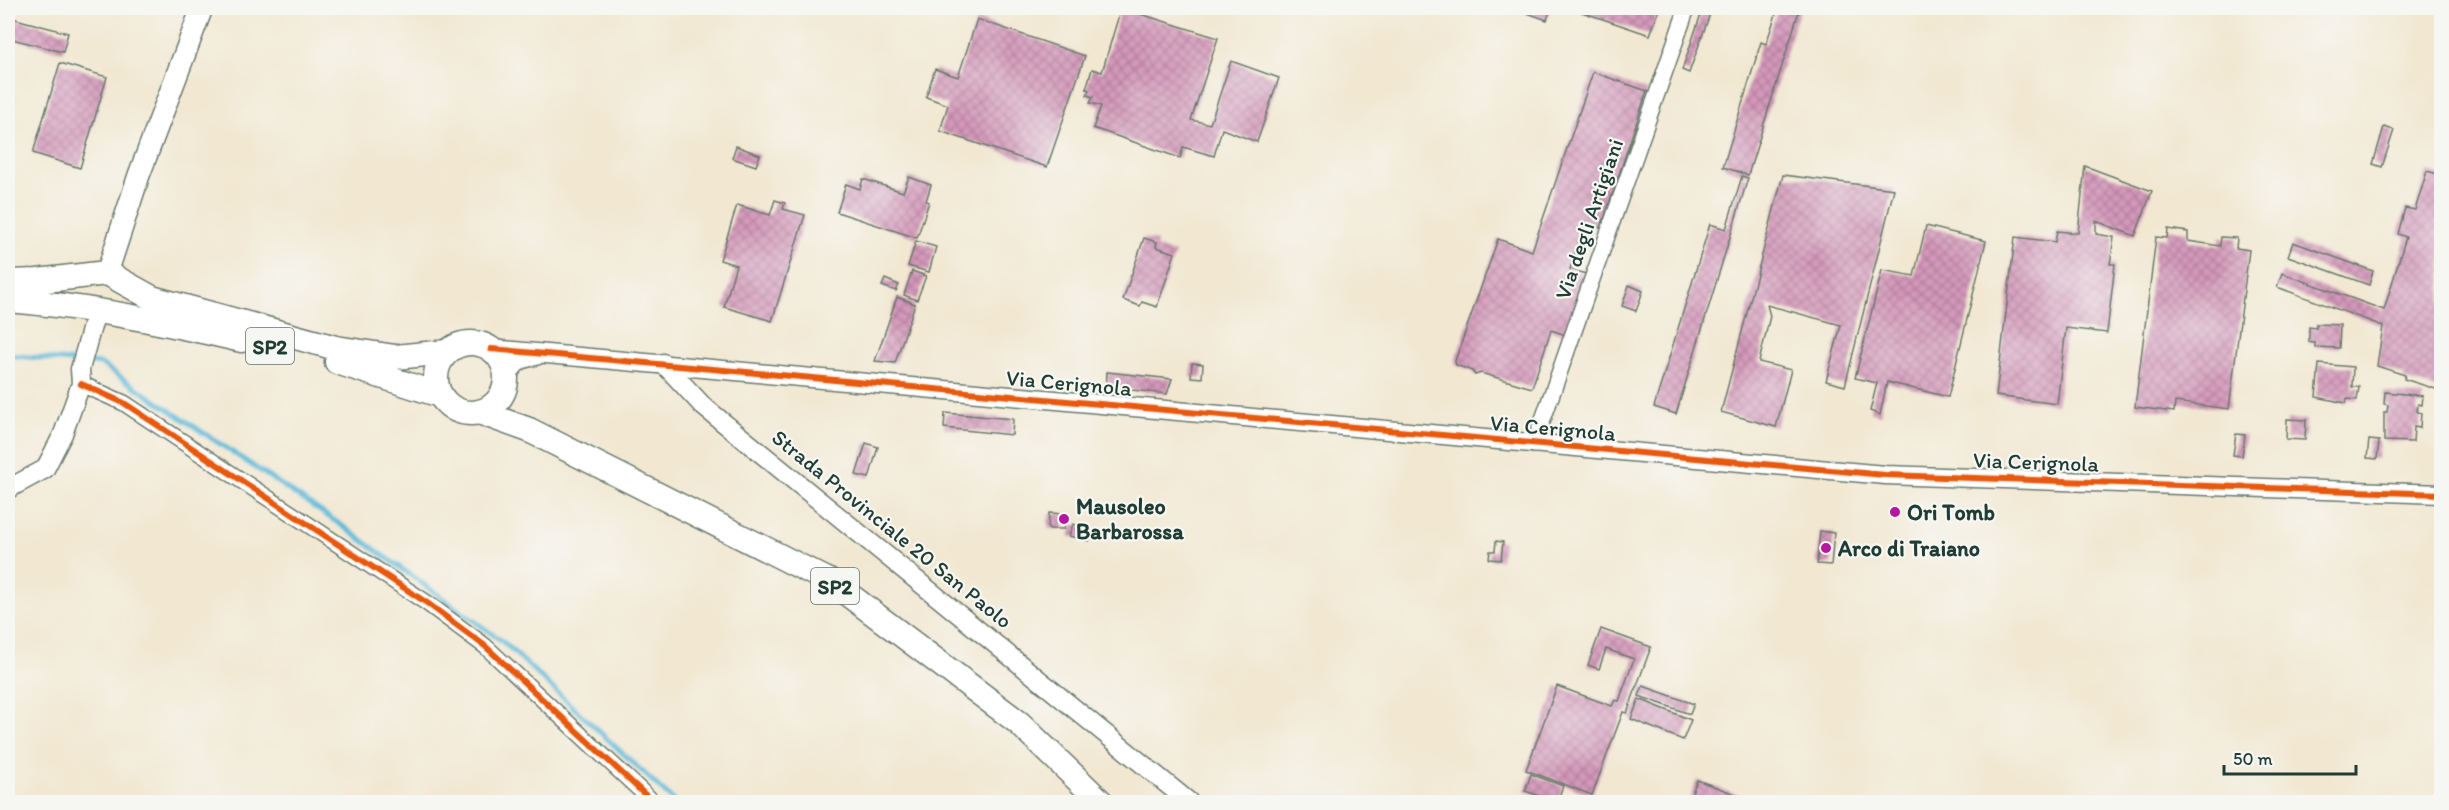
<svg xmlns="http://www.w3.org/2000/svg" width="2449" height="810" font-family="Itim,sans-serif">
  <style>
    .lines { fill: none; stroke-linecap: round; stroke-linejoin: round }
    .stream { stroke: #59b8d8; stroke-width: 5 }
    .building { fill: url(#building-cross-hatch) }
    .minor-casing { stroke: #69796b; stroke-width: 18 }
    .tertiary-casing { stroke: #69796b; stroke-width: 21 }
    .secondary-casing { stroke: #69796b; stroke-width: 24 }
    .primary-casing { stroke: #69796b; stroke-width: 27 }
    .minor { stroke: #fff; stroke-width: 15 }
    .tertiary { stroke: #fff; stroke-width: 18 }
    .secondary { stroke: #fff; stroke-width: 21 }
    .primary { stroke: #fff; stroke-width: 24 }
    .cycleway-casing { stroke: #f6f6f2; stroke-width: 10 }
    .cycleway { stroke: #e8590c; stroke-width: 6 }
    .poi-dot { fill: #b5179e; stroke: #f6f6f2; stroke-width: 2 }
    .labels { text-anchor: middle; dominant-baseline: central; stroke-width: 4.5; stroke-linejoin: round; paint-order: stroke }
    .shield { fill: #f6f6f2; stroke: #60746d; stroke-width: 1.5 }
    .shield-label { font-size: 21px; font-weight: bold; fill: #1f3d34 }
    .street-label { font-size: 22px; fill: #1f3d34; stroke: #f6f6f2 }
    .poi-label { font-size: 22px; font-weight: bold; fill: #1f3d34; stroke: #f6f6f2; text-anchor: start }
  </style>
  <defs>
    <pattern id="building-cross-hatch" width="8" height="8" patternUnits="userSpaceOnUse" patternTransform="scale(1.5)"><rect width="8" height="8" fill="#d598bb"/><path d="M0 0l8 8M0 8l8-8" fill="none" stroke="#ac7d99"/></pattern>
  </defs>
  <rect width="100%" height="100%" fill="#f6f6f2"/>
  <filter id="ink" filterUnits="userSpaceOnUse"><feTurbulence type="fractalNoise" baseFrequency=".0167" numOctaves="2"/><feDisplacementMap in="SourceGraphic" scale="12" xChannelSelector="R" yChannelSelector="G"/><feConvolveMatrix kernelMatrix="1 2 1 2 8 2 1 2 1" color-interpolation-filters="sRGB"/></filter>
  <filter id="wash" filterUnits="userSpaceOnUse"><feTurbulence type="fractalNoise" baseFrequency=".008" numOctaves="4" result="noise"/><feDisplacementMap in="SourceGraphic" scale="24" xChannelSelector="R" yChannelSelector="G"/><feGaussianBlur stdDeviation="1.35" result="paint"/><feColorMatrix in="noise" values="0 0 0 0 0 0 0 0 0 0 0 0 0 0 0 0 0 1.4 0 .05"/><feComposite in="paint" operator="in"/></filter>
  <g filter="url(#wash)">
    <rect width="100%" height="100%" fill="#f2e8d2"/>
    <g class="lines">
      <polyline class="stream" points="8,355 101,364 344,527 502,641 675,802"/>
    </g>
    <g id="blocks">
      <g class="building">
        <polygon points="1121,8 1218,38 1191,120 1210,124 1231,61 1279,78 1257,142 1222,129 1214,156 1183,147 1180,158 1093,128 1101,106 1090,103 1093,97 1087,95 1089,90 1086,89 1092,69 1102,72"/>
        <polygon points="1513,8 1551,8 1547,20"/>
        <polygon points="1580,8 1660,8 1650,35 1579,11"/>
        <polygon points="1703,8 1712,8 1689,73 1682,70"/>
        <polygon points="1778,8 1800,8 1748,175 1723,167 1761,42 1766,44"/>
        <polygon points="8,17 68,33 63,52 8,38"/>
        <polygon points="977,19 1085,56 1047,167 940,131 948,105 926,97 935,69 958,77"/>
        <polygon points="60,63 107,77 80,168 33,153"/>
        <polygon points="1593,72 1647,91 1601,228 1585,222 1570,269 1586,274 1566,335 1551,330 1532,388 1481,373 1475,375 1472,371 1456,365 1455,361 1498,239 1532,251"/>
        <polygon points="2384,127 2394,130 2382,167 2373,164"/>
        <polygon points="736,146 760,155 756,166 732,158"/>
        <polygon points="2085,166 2152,191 2135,236 2096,221 2096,234 2114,237 2110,264 2115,264 2107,333 2066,328 2057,404 1996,396 2015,237 2055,242 2057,231 2078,233"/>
        <polygon points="2427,171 2442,175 2442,391 2404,379 2405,375 2377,366 2383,326 2277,287 2282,273 2384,310 2406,237 2398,234 2405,208 2415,210"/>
        <polygon points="1783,175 1894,189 1845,386 1826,381 1841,325 1767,305 1770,316 1759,362 1791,370 1776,427 1721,412"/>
        <polygon points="1742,176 1748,178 1676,414 1654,407 1710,224 1726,229"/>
        <polygon points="909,177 931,185 926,201 929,202 917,238 837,212 846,184 860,189 863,179 903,192"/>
        <polygon points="775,200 785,203 783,209 805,215 772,321 724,307 736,265 720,260 737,205 770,215"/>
        <polygon points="1926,226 1986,241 1948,397 1887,382 1880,415 1870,411 1877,383 1855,378 1882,270 1914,276"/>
        <polygon points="2168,229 2188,232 2188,241 2220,246 2221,237 2237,238 2236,248 2249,250 2229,409 2175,402 2174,412 2135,407 2156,237 2167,238"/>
        <polygon points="1144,238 1157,242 1156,247 1175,253 1157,307 1142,302 1140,306 1123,300"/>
        <polygon points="916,241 936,247 929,272 908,266"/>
        <polygon points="2293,242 2373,271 2369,285 2288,256"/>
        <polygon points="912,271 926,276 917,300 904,295"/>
        <polygon points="885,279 899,285 896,291 882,286"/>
        <polygon points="1629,285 1643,291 1636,311 1622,306"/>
        <polygon points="897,297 915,304 895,363 875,361"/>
        <polygon points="2316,324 2340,325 2339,348 2315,347 2315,343 2309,342 2309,327 2316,328"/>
        <polygon points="1192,363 1203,364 1202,378 1191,377"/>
        <polygon points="2319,364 2353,367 2352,387 2359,387 2357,400 2347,399 2346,403 2316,397"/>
        <polygon points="1107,372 1172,379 1167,394 1106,387"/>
        <polygon points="2385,392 2423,396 2422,405 2418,404 2417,412 2421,413 2420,428 2414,427 2413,442 2384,441 2384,412 2387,412 2388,405 2384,404"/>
        <polygon points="945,413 1013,419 1012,435 944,428"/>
        <polygon points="2287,419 2306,420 2305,440 2286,439"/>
        <polygon points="2236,434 2245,435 2242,456 2233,455"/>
        <polygon points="2369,440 2379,441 2377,459 2367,458"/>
        <polygon points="866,443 878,447 869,478 856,475"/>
        <polygon points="1049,513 1065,514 1064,529 1048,529"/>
        <polygon points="1073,524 1093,530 1089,541 1069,536"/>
        <polygon points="1820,531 1834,533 1831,565 1817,564"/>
        <polygon points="1496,541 1503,542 1501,560 1489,559 1490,551 1495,551"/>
        <polygon points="1601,629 1651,647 1627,713 1623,712 1592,795 1526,770 1557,686 1612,706 1615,700 1619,701 1634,659 1606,649 1599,669 1588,665"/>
        <polygon points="1643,686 1694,704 1690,714 1639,696"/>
        <polygon points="1639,699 1691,720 1683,740 1631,719"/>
        <polygon points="1531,774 1563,786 1557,802 1525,791"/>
        <polygon points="1697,780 1751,800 1750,802 1689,801"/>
      </g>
    </g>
  </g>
  <g filter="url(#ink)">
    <use href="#blocks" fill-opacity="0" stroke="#69796b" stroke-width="1.5"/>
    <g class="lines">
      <g class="minor-casing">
        <g id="minor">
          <polyline points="81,384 124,403 427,603 485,646 653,802"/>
          <polyline points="1534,445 1687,8"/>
        </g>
      </g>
      <g class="tertiary-casing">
        <g id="tertiary">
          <polyline points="491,349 1885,475 2442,494"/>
          <polyline points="663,363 703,406 1189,802"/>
          <path d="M506 379C513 364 519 358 536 356"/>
          <polyline points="8,489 45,469 63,434 81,384 80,369 96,312"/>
        </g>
      </g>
      <g class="secondary-casing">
        <polyline id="secondary" points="107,273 139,175 202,8"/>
      </g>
      <g class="primary-casing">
        <g id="primary">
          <polyline points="8,282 37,281 107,273 152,298 336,348 395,357 447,352"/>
          <path d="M8 300C86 306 165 322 242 340"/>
          <circle cx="471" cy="378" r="35"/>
          <polyline points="337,362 440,395"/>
          <polyline points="479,412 529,430 833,583 1019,723 1101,802"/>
        </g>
      </g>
      <use href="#minor" class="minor"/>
      <use href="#tertiary" class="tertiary"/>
      <use href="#secondary" class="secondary"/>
      <use href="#primary" class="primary"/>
      <g class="cycleway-casing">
        <g id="cycleway">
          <polyline points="491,349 1885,475 2442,494"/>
          <polyline points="81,384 124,403 427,603 485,646 653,802"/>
        </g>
      </g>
      <use href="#cycleway" class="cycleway"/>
    </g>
  </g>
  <g class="poi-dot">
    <circle cx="1895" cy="512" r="6"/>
    <circle cx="1064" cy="519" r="6"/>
    <circle cx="1826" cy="548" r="6"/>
  </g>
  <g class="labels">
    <g class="shield">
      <rect x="246" y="328" width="48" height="36" rx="4.5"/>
      <rect x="811" y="568" width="48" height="36" rx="4.5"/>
    </g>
    <g class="shield-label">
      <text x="270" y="346">SP2</text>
      <text x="835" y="586">SP2</text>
    </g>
    <g class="street-label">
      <text transform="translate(1589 219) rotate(-71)">Via degli Artigiani</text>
      <text transform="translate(1069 383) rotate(5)">Via Cerignola</text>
      <text transform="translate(1553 428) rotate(5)">Via Cerignola</text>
      <text transform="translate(2036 462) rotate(2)">Via Cerignola</text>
      <text transform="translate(892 529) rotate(39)">Strada Provinciale 20 San Paolo</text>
    </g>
    <g class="poi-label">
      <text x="1076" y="506">Mausoleo<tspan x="1076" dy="25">Barbarossa</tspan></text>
      <text x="1907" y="512">Ori Tomb</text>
      <text x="1838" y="548">Arco di Traiano</text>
    </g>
  </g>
  <rect width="2449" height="810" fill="none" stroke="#f6f6f2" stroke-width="30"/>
  <path d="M2224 765v9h132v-9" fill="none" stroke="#1f3d34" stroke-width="3"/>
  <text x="2233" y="765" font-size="18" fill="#1f3d34" stroke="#f6f6f2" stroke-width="4.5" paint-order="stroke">50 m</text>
</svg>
